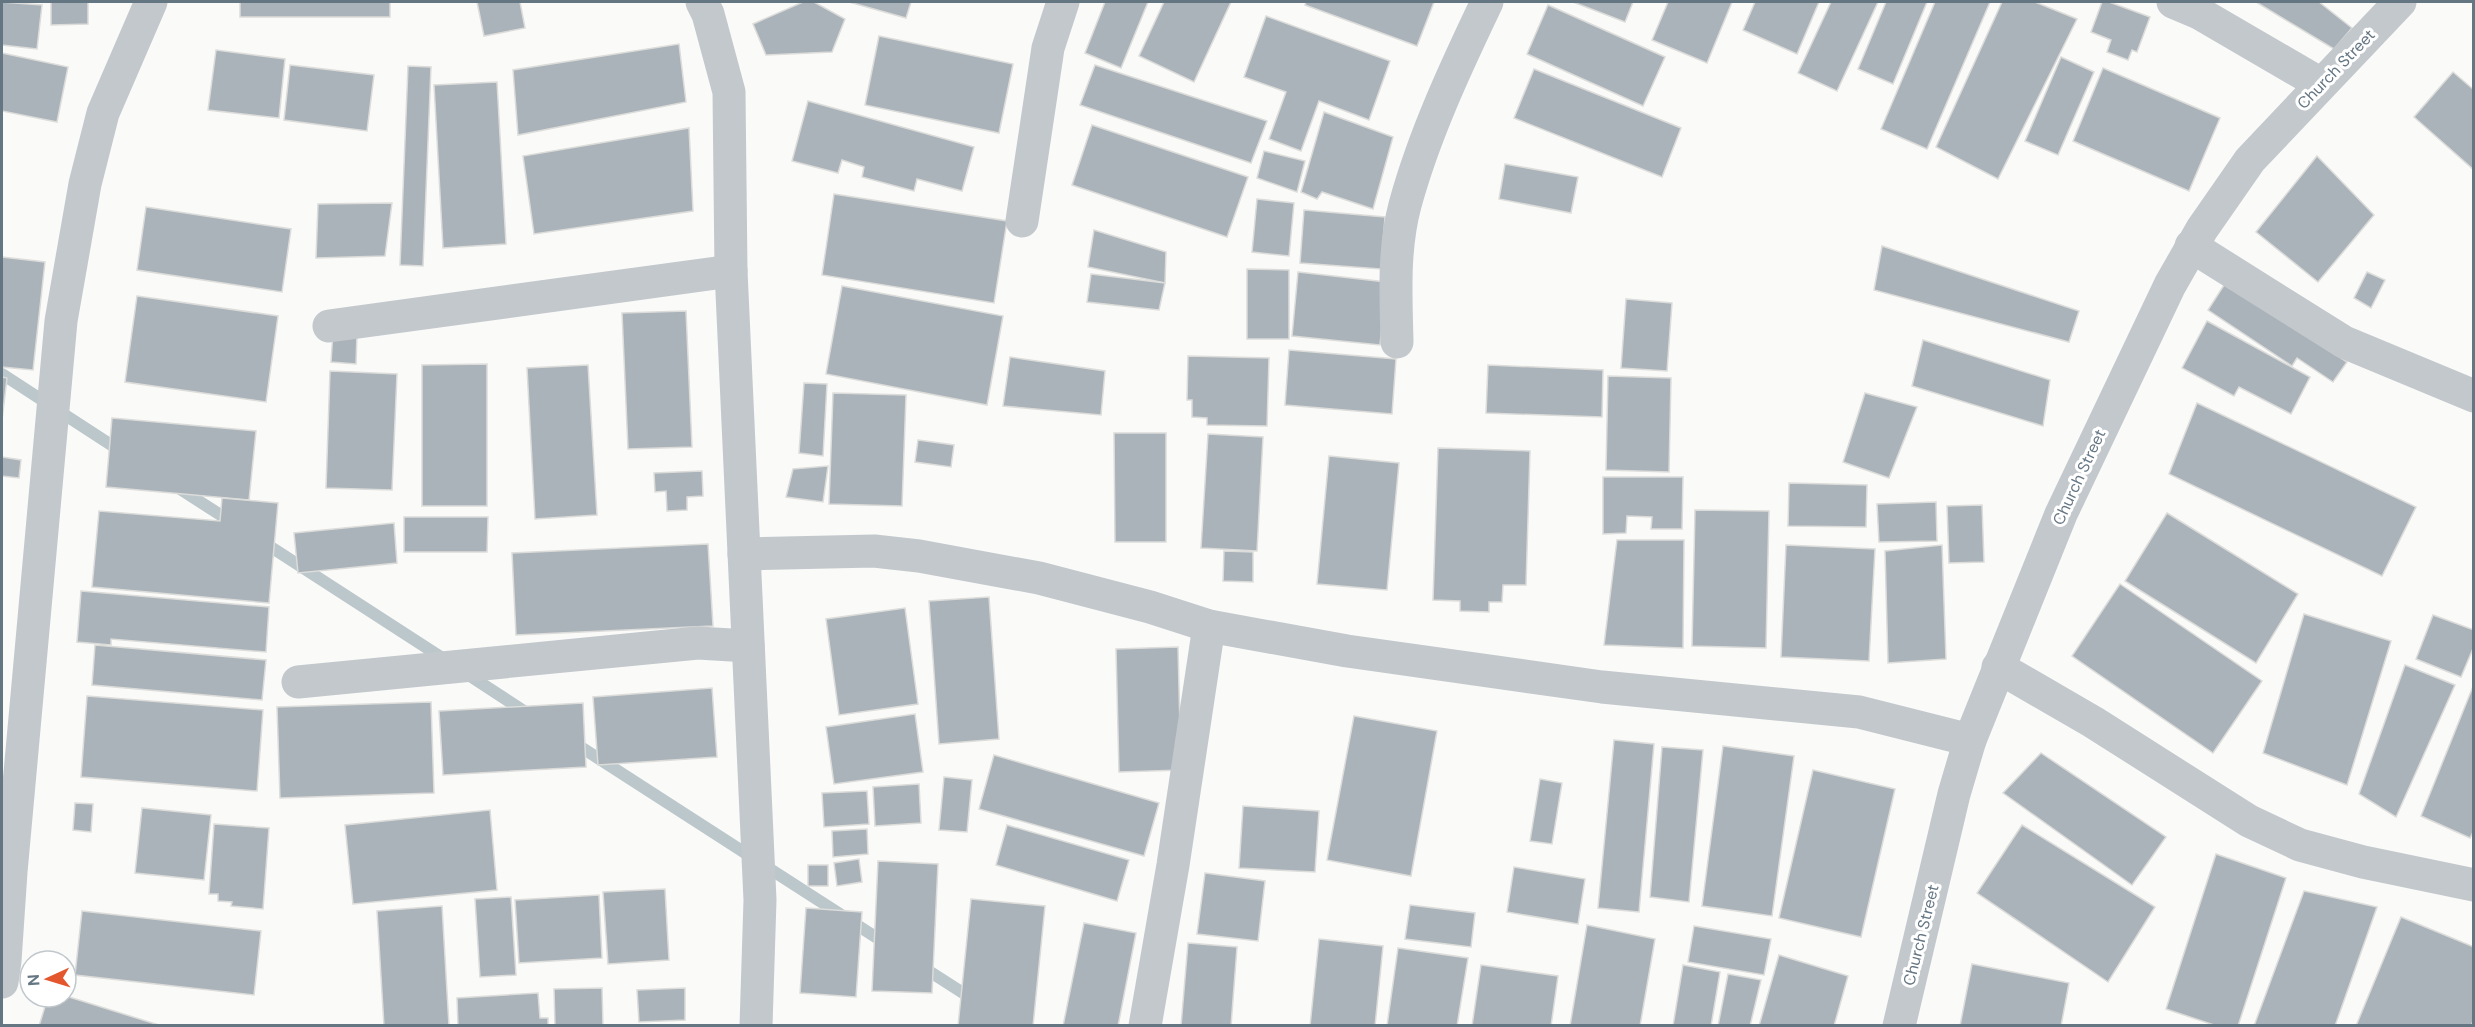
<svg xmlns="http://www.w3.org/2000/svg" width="2475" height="1027" font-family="'DM Sans',sans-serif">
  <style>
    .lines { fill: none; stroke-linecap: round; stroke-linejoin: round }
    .stream { stroke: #bbc7cb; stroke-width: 12 }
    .building { fill: #aab3b9; stroke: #dcdcda; stroke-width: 1.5 }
    .minor { stroke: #c3c8cc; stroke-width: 33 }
    .labels { text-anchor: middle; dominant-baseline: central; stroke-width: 6; stroke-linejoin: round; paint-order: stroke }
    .street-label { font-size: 16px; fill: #657683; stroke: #fff }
  </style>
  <rect width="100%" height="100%" fill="#fafaf8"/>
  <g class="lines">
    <g class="stream">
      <polyline points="2,374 122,452"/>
      <polyline points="177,487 233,523"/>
      <polyline points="260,540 447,661"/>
      <polyline points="464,672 530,715"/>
      <polyline points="573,742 888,945"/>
      <polyline points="921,966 974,1000"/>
    </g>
  </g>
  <g class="building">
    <polygon points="2,2 42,5 37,49 2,45"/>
    <polygon points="51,2 88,2 88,24 51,25"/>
    <rect x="240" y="2" width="150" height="15"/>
    <polygon points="477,2 520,2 525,28 484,36"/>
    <polygon points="803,2 814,2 845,19 832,52 766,55 753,24"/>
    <polygon points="849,2 911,2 906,18"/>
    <polygon points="1105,2 1148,2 1121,68 1085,53"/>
    <polygon points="1164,2 1231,2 1194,82 1139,56"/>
    <polygon points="1306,2 1434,2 1417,46 1305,5"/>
    <polygon points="1573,2 1633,2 1625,22"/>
    <polygon points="1668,2 1732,2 1707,63 1652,40"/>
    <polygon points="1755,2 1819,2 1797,54 1743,30"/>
    <polygon points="1831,2 1878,2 1837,91 1798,73"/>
    <polygon points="1886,2 1927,2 1893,84 1858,69"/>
    <polygon points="1935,2 1990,2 1927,149 1881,129"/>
    <polygon points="2002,2 2035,2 2077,19 1998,179 1936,147"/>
    <polygon points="2102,2 2109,2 2150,17 2137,52 2132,50 2128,60 2107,52 2111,40 2091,32"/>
    <polygon points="2256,2 2319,2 2352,28 2334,49"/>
    <polygon points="1548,5 1665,57 1643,106 1527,54"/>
    <polygon points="1266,16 1390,61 1369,120 1319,101 1301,151 1269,139 1286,92 1244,77"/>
    <polygon points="879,36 1013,64 999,133 865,105"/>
    <polygon points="679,44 686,102 518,135 513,70"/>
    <polygon points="216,50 285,59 279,118 208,110"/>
    <polygon points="2,53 68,67 57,122 2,111"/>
    <polygon points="2061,57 2094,72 2058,155 2025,141"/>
    <polygon points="290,65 374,75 367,131 284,120"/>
    <polygon points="1095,65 1267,121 1251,163 1080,105"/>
    <polygon points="408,66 431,67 423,266 400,265"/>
    <polygon points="2103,68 2220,118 2189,191 2073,141"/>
    <polygon points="1534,69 1681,128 1662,177 1514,118"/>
    <polygon points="2453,72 2474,90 2474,170 2414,117"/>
    <polygon points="497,82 506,244 443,248 434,85"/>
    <polygon points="808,101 974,147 962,191 917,179 914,191 862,177 864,167 842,160 838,173 792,161"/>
    <polygon points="1324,112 1393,137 1373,209 1322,192 1317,199 1301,192"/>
    <polygon points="1092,125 1248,177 1227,237 1072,185"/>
    <polygon points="689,128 693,211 534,234 523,156"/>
    <polygon points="1264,151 1305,161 1297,192 1257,178"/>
    <polygon points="2317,156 2374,215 2318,282 2256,232"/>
    <polygon points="1505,164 1578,177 1571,213 1499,199"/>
    <polygon points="834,194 1007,221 994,303 822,275"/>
    <polygon points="1257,199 1294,203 1289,256 1252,252"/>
    <polygon points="392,203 385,256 316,258 318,204"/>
    <polygon points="146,207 291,229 282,292 137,270"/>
    <polygon points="1304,210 1385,217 1381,269 1300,263"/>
    <polygon points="1094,230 1166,252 1165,283 1088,267"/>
    <polygon points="1882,246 2079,311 2069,342 1874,290"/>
    <polygon points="2,257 45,262 33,370 2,367"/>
    <polygon points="1247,269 1289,270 1289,339 1247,339"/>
    <polygon points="1298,272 1386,282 1380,345 1292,336"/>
    <polygon points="2367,272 2385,280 2371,308 2354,298"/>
    <polygon points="1091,274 1165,283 1159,310 1087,302"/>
    <polygon points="2226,282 2347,362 2333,382 2297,358 2292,366 2208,310"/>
    <polygon points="842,286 1003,316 987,405 826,374"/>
    <polygon points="137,296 278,316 266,402 125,382"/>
    <polygon points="1626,299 1672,303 1667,371 1621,368"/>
    <polygon points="686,311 692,447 628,449 622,313"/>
    <polygon points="2207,321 2310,377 2291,414 2239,387 2234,396 2182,368"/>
    <polygon points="333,332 357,334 356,364 331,362"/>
    <polygon points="1923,340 2050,380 2043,426 1912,386"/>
    <polygon points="1289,350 1396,359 1392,414 1285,405"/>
    <polygon points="1188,356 1269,358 1267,426 1207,425 1207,418 1192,417 1192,400 1187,400"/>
    <polygon points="1010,357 1105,371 1101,415 1003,406"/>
    <polygon points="487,364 487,506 422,506 422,365"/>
    <polygon points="588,365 597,515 535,519 527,368"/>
    <polygon points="1488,365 1603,370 1602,417 1486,413"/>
    <polygon points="330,371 397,374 392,490 326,488"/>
    <polygon points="1608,376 1671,378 1669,472 1606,470"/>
    <polygon points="2,377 7,378 2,420"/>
    <polygon points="804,383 827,384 823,456 799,453"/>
    <polygon points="833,393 906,395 902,506 829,504"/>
    <polygon points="1865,393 1917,407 1889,478 1843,462"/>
    <polygon points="2197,403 2416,507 2382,576 2169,474"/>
    <polygon points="112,418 256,431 249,500 106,487"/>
    <polygon points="1114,433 1166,433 1166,542 1115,542"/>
    <polygon points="1208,434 1263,437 1257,551 1201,548"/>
    <polygon points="918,440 954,445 951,467 915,462"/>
    <polygon points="1438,448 1530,451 1526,585 1503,585 1502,602 1489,602 1489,612 1460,611 1460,601 1433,600"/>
    <polygon points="1329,456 1399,463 1387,590 1317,584"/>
    <polygon points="2,457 21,460 19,478 2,476"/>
    <polygon points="828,466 823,502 786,497 793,469"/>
    <polygon points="702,471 703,496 687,497 687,510 667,511 666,491 655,492 654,473"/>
    <polygon points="1603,477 1683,477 1682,529 1651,529 1652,517 1627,516 1626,533 1603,534"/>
    <polygon points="1789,483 1867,485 1866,527 1788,526"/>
    <polygon points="222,498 278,503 269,603 92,587 99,511 220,521"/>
    <polygon points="1936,502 1937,541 1879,542 1877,504"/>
    <polygon points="1982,505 1984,562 1949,563 1947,506"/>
    <polygon points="1695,510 1769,511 1766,648 1692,646"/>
    <polygon points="2167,513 2298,594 2256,663 2125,581"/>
    <polygon points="404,517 488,517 487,552 404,552"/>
    <polygon points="394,523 397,563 298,573 294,533"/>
    <polygon points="1617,540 1684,540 1683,648 1604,645"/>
    <polygon points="708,544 713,626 516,635 512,553"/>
    <polygon points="1786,545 1875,549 1869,661 1781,657"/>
    <polygon points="1942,545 1946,659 1888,663 1885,551"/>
    <polygon points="1224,551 1253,552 1253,582 1223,581"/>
    <polygon points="2120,584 2262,681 2213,753 2072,656"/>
    <polygon points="81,591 269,607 266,652 111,639 111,645 77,642"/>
    <polygon points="989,597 999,739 939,744 929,601"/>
    <polygon points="905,608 918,704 839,715 826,619"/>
    <polygon points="2304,614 2391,641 2347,785 2263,753"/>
    <polygon points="2433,615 2474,630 2474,646 2461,677 2416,659"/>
    <polygon points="95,645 266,660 262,700 92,685"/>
    <polygon points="1178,647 1181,770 1119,772 1116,649"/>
    <polygon points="2405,665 2455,685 2396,817 2359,794"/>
    <polygon points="2474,684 2474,830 2470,838 2421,816"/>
    <polygon points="712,688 717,757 598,765 593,697"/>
    <polygon points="87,696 263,710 257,791 81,777"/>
    <polygon points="431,702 434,793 280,798 277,707"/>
    <polygon points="583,703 586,767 443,775 439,711"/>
    <polygon points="915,714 923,772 834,784 826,727"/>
    <polygon points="1354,716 1437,731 1411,876 1327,860"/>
    <polygon points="1614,740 1654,744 1639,912 1598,908"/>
    <polygon points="1723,746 1794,756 1772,916 1702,906"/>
    <polygon points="1662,747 1703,750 1689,902 1650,897"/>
    <polygon points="2041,753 2166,837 2132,885 2003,793"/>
    <polygon points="994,755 1159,803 1144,856 979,809"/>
    <polygon points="1813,770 1895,789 1861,937 1779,918"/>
    <polygon points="944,777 972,780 967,832 939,830"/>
    <polygon points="1540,779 1562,783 1552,844 1530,841"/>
    <polygon points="919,784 921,823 875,826 873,787"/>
    <polygon points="867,791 869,824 824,827 822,793"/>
    <polygon points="75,803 93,804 91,832 73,830"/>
    <polygon points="1243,806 1319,811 1315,872 1239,868"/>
    <polygon points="142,808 211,815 204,880 135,873"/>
    <polygon points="490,810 497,890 353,904 345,825"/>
    <polygon points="214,824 269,828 263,909 231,906 232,902 218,901 218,894 209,894"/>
    <polygon points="1007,825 1129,860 1117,901 996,865"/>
    <polygon points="2022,825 2155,907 2108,982 1977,893"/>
    <polygon points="867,829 868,854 833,857 832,831"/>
    <polygon points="2216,854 2286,878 2238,1026 2217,1026 2166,1009"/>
    <polygon points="859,859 862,882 837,886 834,863"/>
    <polygon points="878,861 938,864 932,993 872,991"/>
    <rect x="808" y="865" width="20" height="21"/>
    <polygon points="1514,867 1585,879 1578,924 1507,912"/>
    <polygon points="1205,873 1265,881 1258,941 1197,934"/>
    <polygon points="665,889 669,960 608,964 603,892"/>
    <polygon points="2304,891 2377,907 2335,1026 2254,1026"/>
    <polygon points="599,895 602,958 519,963 515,900"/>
    <polygon points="511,897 516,975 480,977 475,899"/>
    <polygon points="971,899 1045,906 1033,1026 958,1026"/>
    <polygon points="1410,905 1475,913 1471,947 1405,939"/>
    <polygon points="442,906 449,1026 384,1026 377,911"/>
    <polygon points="806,908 862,912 856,997 800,993"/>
    <polygon points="82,911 261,931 254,995 75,975"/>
    <polygon points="2401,917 2474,947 2474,1019 2471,1026 2356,1026"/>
    <polygon points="1084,923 1136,933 1118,1026 1063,1026"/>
    <polygon points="1587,925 1655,939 1640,1026 1570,1026"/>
    <polygon points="1694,926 1771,939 1764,975 1688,962"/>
    <polygon points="1319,939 1383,946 1375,1026 1310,1026"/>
    <polygon points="1188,943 1237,947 1231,1026 1181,1026"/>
    <polygon points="1398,948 1468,958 1457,1026 1387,1026"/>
    <polygon points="1779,955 1848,976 1834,1026 1759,1026"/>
    <polygon points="1972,964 2069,983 2061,1026 1960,1026"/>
    <polygon points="1481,965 1558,976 1551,1026 1472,1026"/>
    <polygon points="1683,965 1720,972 1711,1026 1673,1026"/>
    <polygon points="1728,974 1761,980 1750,1026 1718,1026"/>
    <polygon points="602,988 603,1026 555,1026 554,989"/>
    <polygon points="685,988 685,1020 639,1022 637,990"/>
    <polygon points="538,993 540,1018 548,1018 548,1026 458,1026 457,998"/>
    <polygon points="66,996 162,1026 39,1026 48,997"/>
  </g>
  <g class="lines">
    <g class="minor">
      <polyline points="702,2 708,14 729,92 731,271 760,900 756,1026"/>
      <polyline points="2173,2 2199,13 2321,84"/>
      <polyline points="1022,221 1048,48 1063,2"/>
      <polyline points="2191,246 2344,342 2474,396"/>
      <polyline points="329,326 731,271"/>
      <path d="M1397 342C1396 297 1393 250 1405 205 1424 135 1456 67 1487 2"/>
      <polyline points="744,554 874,551 919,556 1039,578 1150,607 1209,626 1347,651 1602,687 1859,712 1970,740"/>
      <polyline points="1998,667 2093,722 2249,821 2300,845 2363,862 2474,885"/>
      <polyline points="298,682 698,643 748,646"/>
      <polyline points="2,982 5,961 11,872 61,321 85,184 103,113 151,2"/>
      <polyline points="1145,1026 1173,865 1209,626"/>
      <polyline points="1899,1026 1954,794 1970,740 2061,514 2170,285 2202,229 2250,160 2400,2"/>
    </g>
  </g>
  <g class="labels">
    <g class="street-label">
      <text transform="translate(2336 69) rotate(-46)">Church Street</text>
      <text transform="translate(2079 477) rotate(-65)">Church Street</text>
      <text transform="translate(1921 935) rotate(-76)">Church Street</text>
    </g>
  </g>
  <rect width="2475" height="1027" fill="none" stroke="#657683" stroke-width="6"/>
  <g transform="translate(48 979) rotate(266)"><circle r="28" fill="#ffffff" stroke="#c1c8cd" stroke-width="1.5"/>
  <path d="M0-4.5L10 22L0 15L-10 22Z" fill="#e4572e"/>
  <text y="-9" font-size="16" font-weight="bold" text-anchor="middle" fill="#657683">N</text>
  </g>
</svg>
